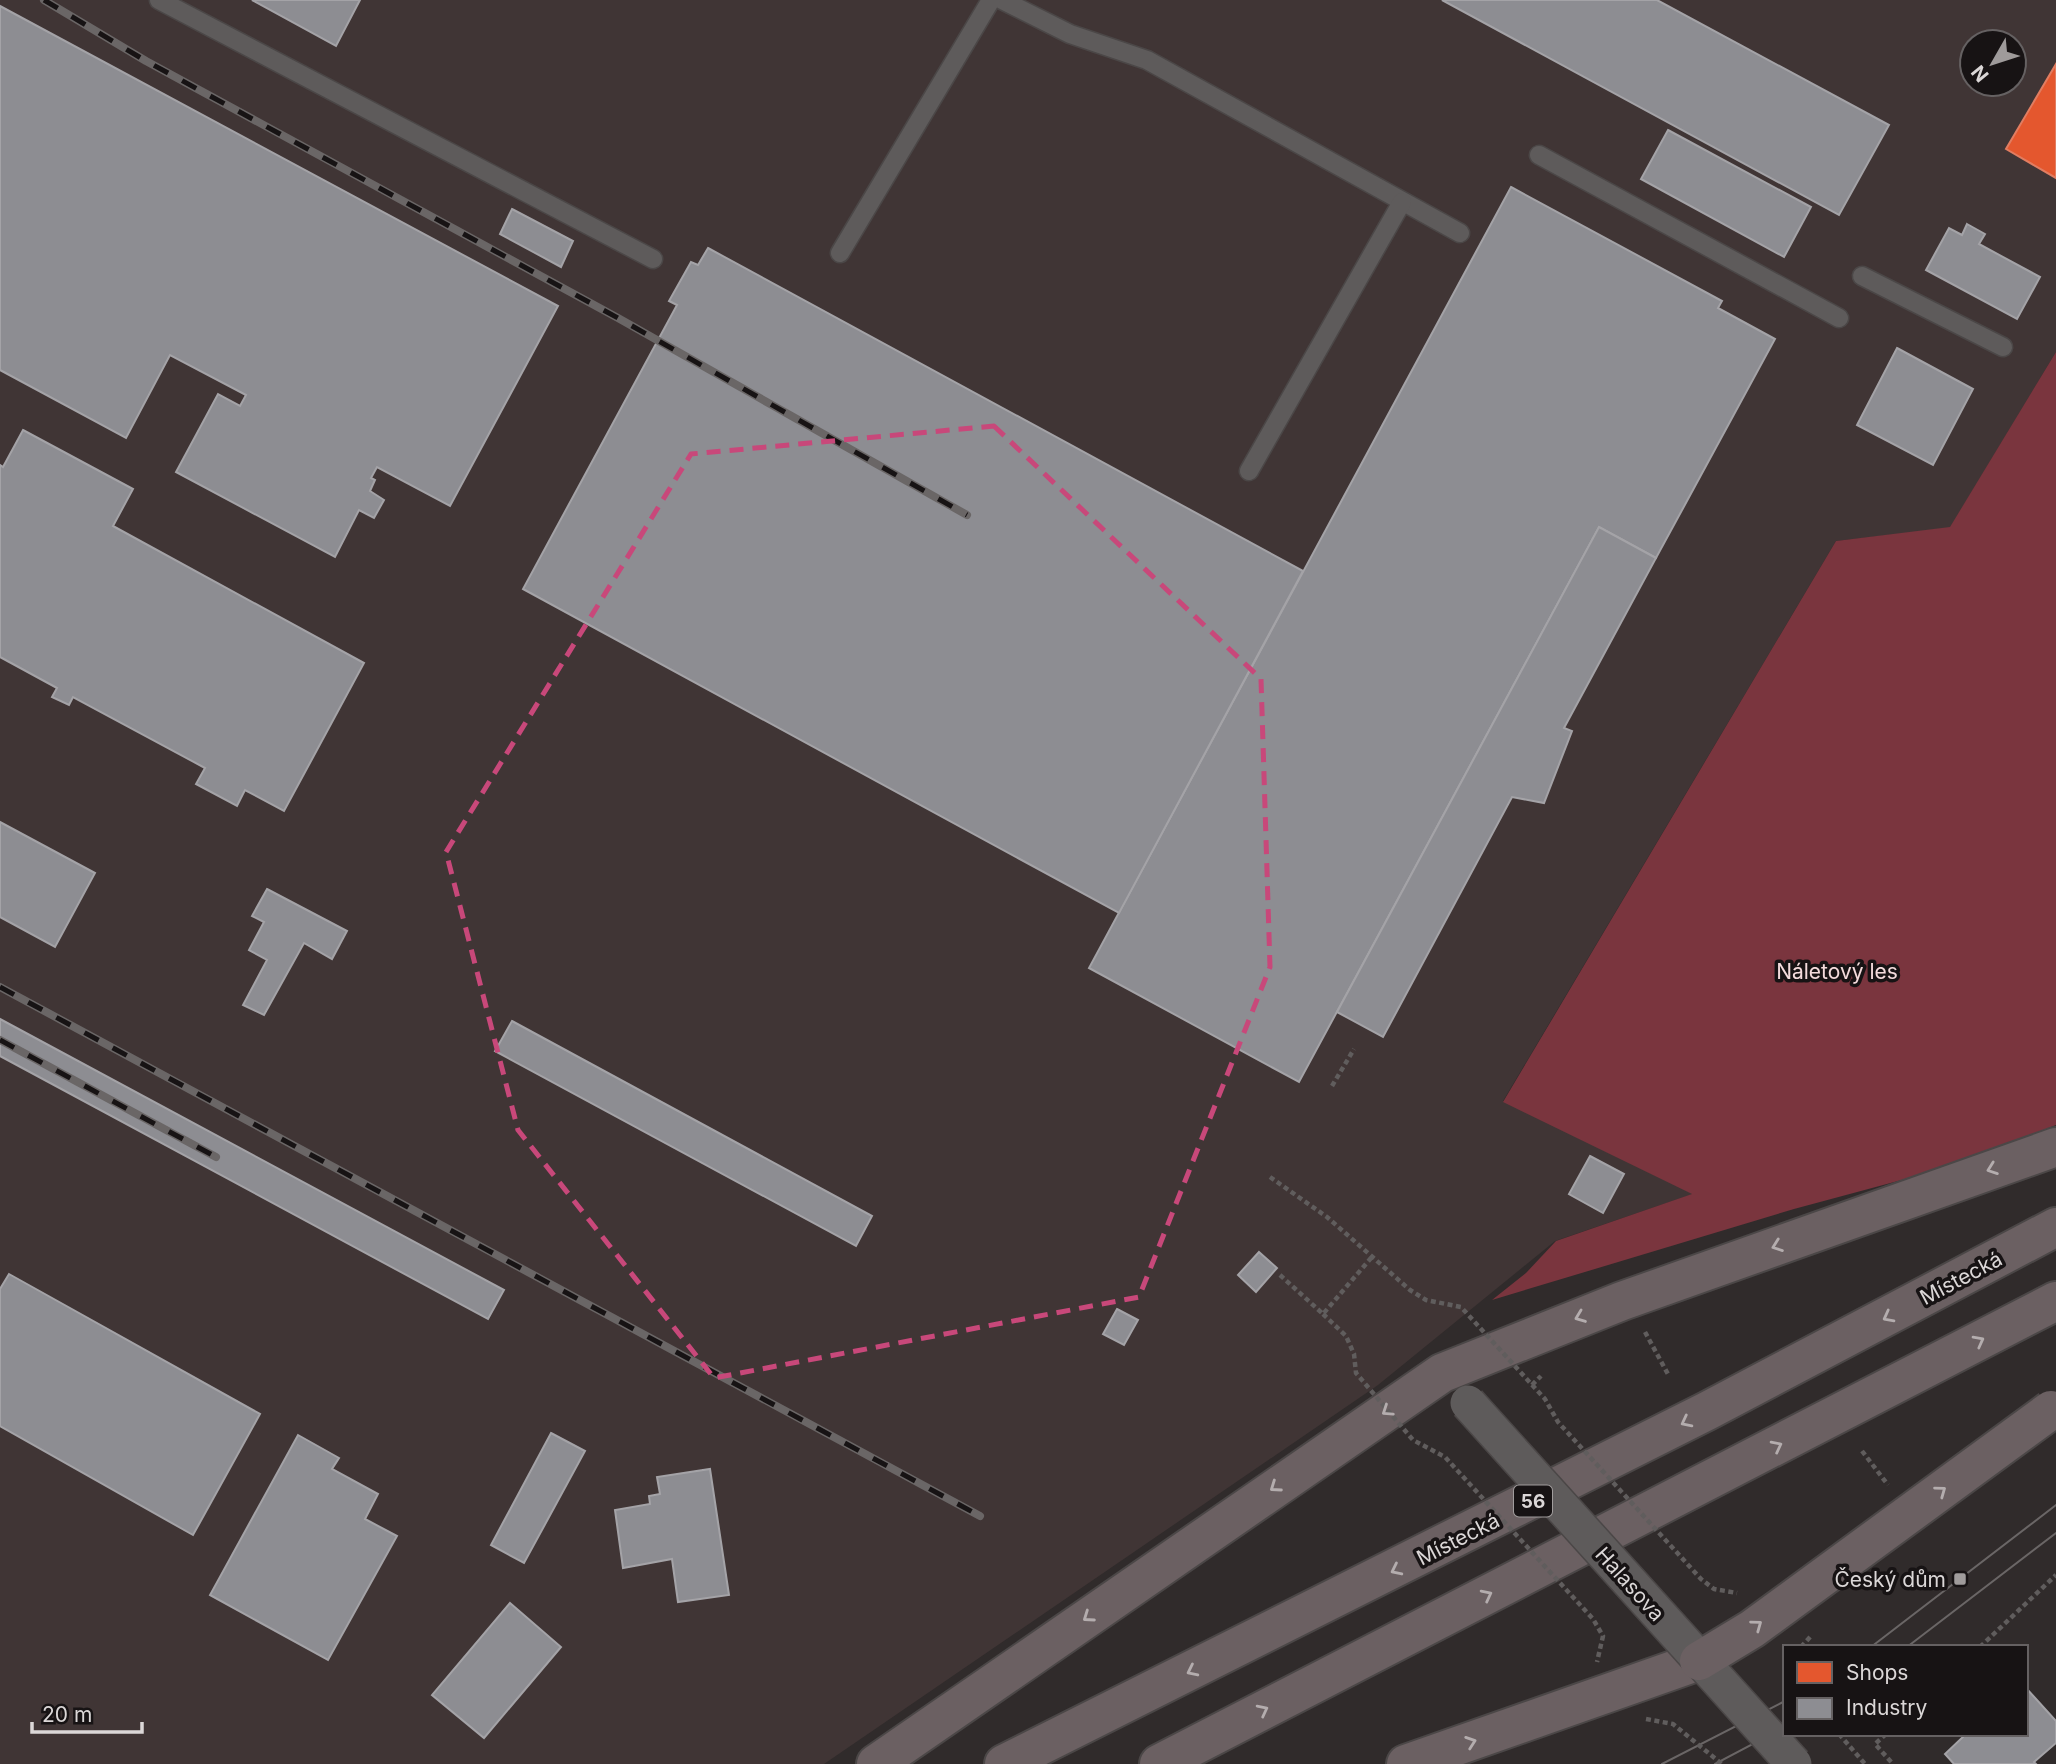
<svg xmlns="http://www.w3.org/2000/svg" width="2056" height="1764" font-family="Inter,sans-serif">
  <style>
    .built { fill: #403535; fill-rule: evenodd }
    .forest { fill: #7a353e }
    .shops { fill: #e4572e; stroke: #e17d61; stroke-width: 2 }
    .industry { fill: #8d8d92; stroke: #a4a3a7; stroke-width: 2 }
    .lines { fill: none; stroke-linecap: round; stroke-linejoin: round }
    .service-casing { stroke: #4b4747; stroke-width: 21 }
    .trunk-casing { stroke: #4b4747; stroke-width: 42 }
    .path { stroke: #605d5d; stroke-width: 4.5; stroke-dasharray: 5 3.5; stroke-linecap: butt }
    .service { stroke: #5e5b5b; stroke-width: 18 }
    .trunk { stroke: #6b6062; stroke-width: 38 }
    .tram { stroke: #6a6666; stroke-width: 2 }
    .rail-casing { stroke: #6a6666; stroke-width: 8 }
    .rail { stroke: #171314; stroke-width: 5; stroke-dasharray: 16; stroke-linecap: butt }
    .minor-bridge-casing { stroke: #4b4747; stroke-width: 38; stroke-linecap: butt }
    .trunk-bridge-casing { stroke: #4b4747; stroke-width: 42; stroke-linecap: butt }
    .path-bridge { stroke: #605d5d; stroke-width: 4.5; stroke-dasharray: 5 3.5; stroke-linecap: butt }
    .minor-bridge { stroke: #5e5b5b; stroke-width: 35 }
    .trunk-bridge { stroke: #6b6062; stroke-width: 38 }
    .oneway { stroke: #b4adae }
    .marked { fill: none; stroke: #c8487a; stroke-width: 5; stroke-dasharray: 14 9; stroke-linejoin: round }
    .poi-dot { fill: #9f9b9b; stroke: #171314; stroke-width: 2.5 }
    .labels { text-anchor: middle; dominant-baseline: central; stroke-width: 7; stroke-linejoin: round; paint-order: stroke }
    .shield { fill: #171314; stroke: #a09c9c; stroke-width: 2 }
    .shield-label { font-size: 19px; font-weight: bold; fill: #dbd7d7 }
    .park-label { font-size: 21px; fill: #f4dbdc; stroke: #171314 }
    .street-label { font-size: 21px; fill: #dbd7d7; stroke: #171314 }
    .poi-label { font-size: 21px; fill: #dbd7d7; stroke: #171314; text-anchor: end }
  </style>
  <rect width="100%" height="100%" fill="#302b2b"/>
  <path class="built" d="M0 0H2056V352L1950 528 1836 541 1503 1101 1693 1194 1555 1241 1378 1385 824 1764H0ZM1972 42H2014V84H1972Z"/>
  <polygon class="forest" points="2056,352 2056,1125 1950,1167 1794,1209 1492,1300 1526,1273 1556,1241 1692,1194 1503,1102 1836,541 1950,527"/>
  <polygon class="shops" points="2056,64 2056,178 2006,149"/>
  <g class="industry">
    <polygon points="252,0 360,0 336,46"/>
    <polygon points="1442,0 1657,0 1889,125 1839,215"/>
    <polygon points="0,6 558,306 450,506 377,467 371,478 375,480 370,491 384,500 374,518 359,510 335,557 176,472 218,394 240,406 246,395 170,355 126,438 0,370"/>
    <polygon points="1668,130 1811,207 1784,257 1641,179"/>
    <polygon points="1511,187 1722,301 1718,308 1775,339 1656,558 1599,527 1299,1082 1089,968"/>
    <polygon points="512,209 573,241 561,267 500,234"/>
    <polygon points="1967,224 1985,234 1979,244 2040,277 2017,319 1926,270 1949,228 1962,235"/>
    <polygon points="708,248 1303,571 1119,913 523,589 677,305 669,301 691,262 698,265"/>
    <polygon points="1897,348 1973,389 1933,465 1857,425"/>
    <polygon points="23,430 133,489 113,526 364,663 284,811 245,790 237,806 196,784 205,768 73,697 69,705 52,697 57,688 0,657 0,465 3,467"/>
    <polygon points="1599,527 1656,558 1564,728 1572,731 1544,803 1512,797 1383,1037 1337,1012"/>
    <polygon points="0,822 95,873 55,947 0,917"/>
    <polygon points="267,889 347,931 332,959 304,943 264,1015 243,1005 267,960 249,950 264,922 252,916"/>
    <polygon points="0,1019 504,1290 488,1319 0,1056"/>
    <polygon points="512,1021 872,1216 856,1246 495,1051"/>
    <polygon points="1590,1156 1624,1174 1603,1213 1569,1194"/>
    <polygon points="1259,1252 1277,1268 1256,1292 1238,1275"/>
    <polygon points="9,1274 260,1414 193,1535 0,1426 0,1289"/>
    <polygon points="1117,1309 1138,1320 1124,1345 1103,1334"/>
    <polygon points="551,1433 585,1451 524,1563 491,1545"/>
    <polygon points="298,1435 339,1458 332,1469 378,1494 365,1519 397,1536 328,1660 210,1595"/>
    <polygon points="710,1469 729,1595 678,1602 672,1559 623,1568 615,1510 650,1504 649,1496 660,1494 657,1477"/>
    <polygon points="510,1603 561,1647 484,1738 432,1695"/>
    <polygon points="2026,1688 2056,1721 2056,1743 2034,1762 2036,1764 1954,1764 1945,1754 1966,1734 2026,1734"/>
  </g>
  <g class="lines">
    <g class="service-casing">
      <g id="service">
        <polyline points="159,0 653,259"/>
        <polyline points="1002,0 1070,34 1147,60 1460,233"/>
        <polyline points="1539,155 1839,318"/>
        <polyline points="840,253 991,0"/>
        <polyline points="1862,276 2003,347"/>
        <polyline points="1249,471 1402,202"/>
      </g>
    </g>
    <g class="trunk-casing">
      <g id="trunk">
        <polyline points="876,1764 1442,1373 1622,1301 2056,1147"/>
        <polyline points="1004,1764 1707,1411 2056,1227"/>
        <polyline points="1159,1764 2056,1301"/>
        <polyline points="1406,1764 1699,1661"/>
      </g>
    </g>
    <g class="path">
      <polyline points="1332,1086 1354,1049"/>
      <polyline points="1280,1275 1323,1314 1371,1258"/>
      <polyline points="1645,1332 1669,1376"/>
      <polyline points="1532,1385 1541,1376"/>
      <polyline points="1862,1451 1888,1485"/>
      <polyline points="1801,1647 1811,1636"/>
      <polyline points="1980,1647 2056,1575"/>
      <polyline points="1839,1734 1865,1764"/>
      <polyline points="1886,1734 1875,1744 1893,1764"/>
    </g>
    <use href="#service" class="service"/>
    <use href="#trunk" class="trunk"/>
    <g class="tram">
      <polyline points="1871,1647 2056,1505"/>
      <polyline points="1907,1647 2056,1533"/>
      <polyline points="1662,1764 1785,1701"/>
      <polyline points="1715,1764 1785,1727"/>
    </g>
    <g class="rail-casing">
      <g id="rail">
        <polyline points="44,0 146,61 618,318 967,515"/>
        <polyline points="0,987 980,1516"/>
        <polyline points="0,1040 216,1157"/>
      </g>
    </g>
    <use href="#rail" class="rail"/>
    <g class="minor-bridge-casing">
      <polyline id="minor-bridge" points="1468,1403 1794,1764"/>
    </g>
    <g class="trunk-bridge-casing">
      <polyline id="trunk-bridge" points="1699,1661 1752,1629 2051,1410"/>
    </g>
    <g class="path-bridge">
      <polyline points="1270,1177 1327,1217 1410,1290 1426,1300 1461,1307 1545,1399 1558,1422 1701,1579 1714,1589 1737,1593"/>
      <polyline points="1323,1314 1346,1336 1354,1354 1356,1373 1413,1440 1445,1457 1593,1619 1603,1636 1597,1662"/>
      <polyline points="1646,1719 1673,1724 1722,1764"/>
    </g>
    <use href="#minor-bridge" class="minor-bridge"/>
    <use href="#trunk-bridge" class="trunk-bridge"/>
  </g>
  <defs><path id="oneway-chevron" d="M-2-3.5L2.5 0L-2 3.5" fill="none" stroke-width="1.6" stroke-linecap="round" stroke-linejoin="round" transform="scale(1.75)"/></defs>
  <g class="oneway">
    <use href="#oneway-chevron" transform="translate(1992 1169) rotate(160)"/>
    <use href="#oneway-chevron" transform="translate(1777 1246) rotate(160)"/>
    <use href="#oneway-chevron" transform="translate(1580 1317) rotate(159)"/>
    <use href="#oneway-chevron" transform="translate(1888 1317) rotate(152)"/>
    <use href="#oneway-chevron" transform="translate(1979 1341) rotate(-28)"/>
    <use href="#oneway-chevron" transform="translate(1387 1411) rotate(146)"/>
    <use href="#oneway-chevron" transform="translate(1686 1422) rotate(153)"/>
    <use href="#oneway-chevron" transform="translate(1777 1446) rotate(-27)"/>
    <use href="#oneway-chevron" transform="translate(1275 1487) rotate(145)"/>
    <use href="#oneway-chevron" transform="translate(1941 1491) rotate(-36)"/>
    <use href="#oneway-chevron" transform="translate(1396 1570) rotate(154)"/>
    <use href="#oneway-chevron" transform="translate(1487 1595) rotate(-27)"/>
    <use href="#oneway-chevron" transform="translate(1088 1617) rotate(145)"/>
    <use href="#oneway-chevron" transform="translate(1757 1625) rotate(-36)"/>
    <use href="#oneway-chevron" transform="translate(1192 1671) rotate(154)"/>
    <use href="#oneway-chevron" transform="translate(1263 1710) rotate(-27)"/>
    <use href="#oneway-chevron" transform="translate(1471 1742) rotate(-19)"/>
  </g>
  <path class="marked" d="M994 426 1261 679 1270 967 1139 1297 714 1378 518 1130 446 852 691 454Z"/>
  <rect class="poi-dot" x="1953" y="1572" width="14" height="14" rx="3.5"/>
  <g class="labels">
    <rect class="shield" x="1514" y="1485.5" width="38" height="31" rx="5"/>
    <g class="shield-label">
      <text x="1533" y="1501">56</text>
    </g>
    <g class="park-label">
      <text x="1837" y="971">Náletový les</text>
    </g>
    <g class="street-label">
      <text transform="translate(1961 1278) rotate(-28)">Místecká</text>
      <text transform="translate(1458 1539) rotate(-27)">Místecká</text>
      <text transform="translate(1630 1584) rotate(48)">Halasova</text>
    </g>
    <g class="poi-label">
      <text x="1946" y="1579">Český dům</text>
    </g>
  </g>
  <rect x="1783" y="1645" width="245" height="91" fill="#171314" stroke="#656162" stroke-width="2"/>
  <rect x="1797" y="1662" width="35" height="21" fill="#e4572e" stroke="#656162" stroke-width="2"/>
  <text x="1846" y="1680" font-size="21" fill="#dbd7d7">Shops</text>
  <rect x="1797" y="1698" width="35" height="21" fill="#8d8d92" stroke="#656162" stroke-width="2"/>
  <text x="1846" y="1715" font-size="21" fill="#dbd7d7">Industry</text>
  <g transform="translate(1993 63) rotate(231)"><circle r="33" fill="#171314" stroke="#656162" stroke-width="2"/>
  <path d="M0-5L12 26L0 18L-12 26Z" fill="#9f9b9b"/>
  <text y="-10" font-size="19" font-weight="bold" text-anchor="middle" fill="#dbd7d7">N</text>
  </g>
  <path d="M32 1722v10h110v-10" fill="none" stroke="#dbd7d7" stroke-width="3.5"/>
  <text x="42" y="1722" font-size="21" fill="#dbd7d7" stroke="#171314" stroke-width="5" paint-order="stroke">20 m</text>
</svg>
